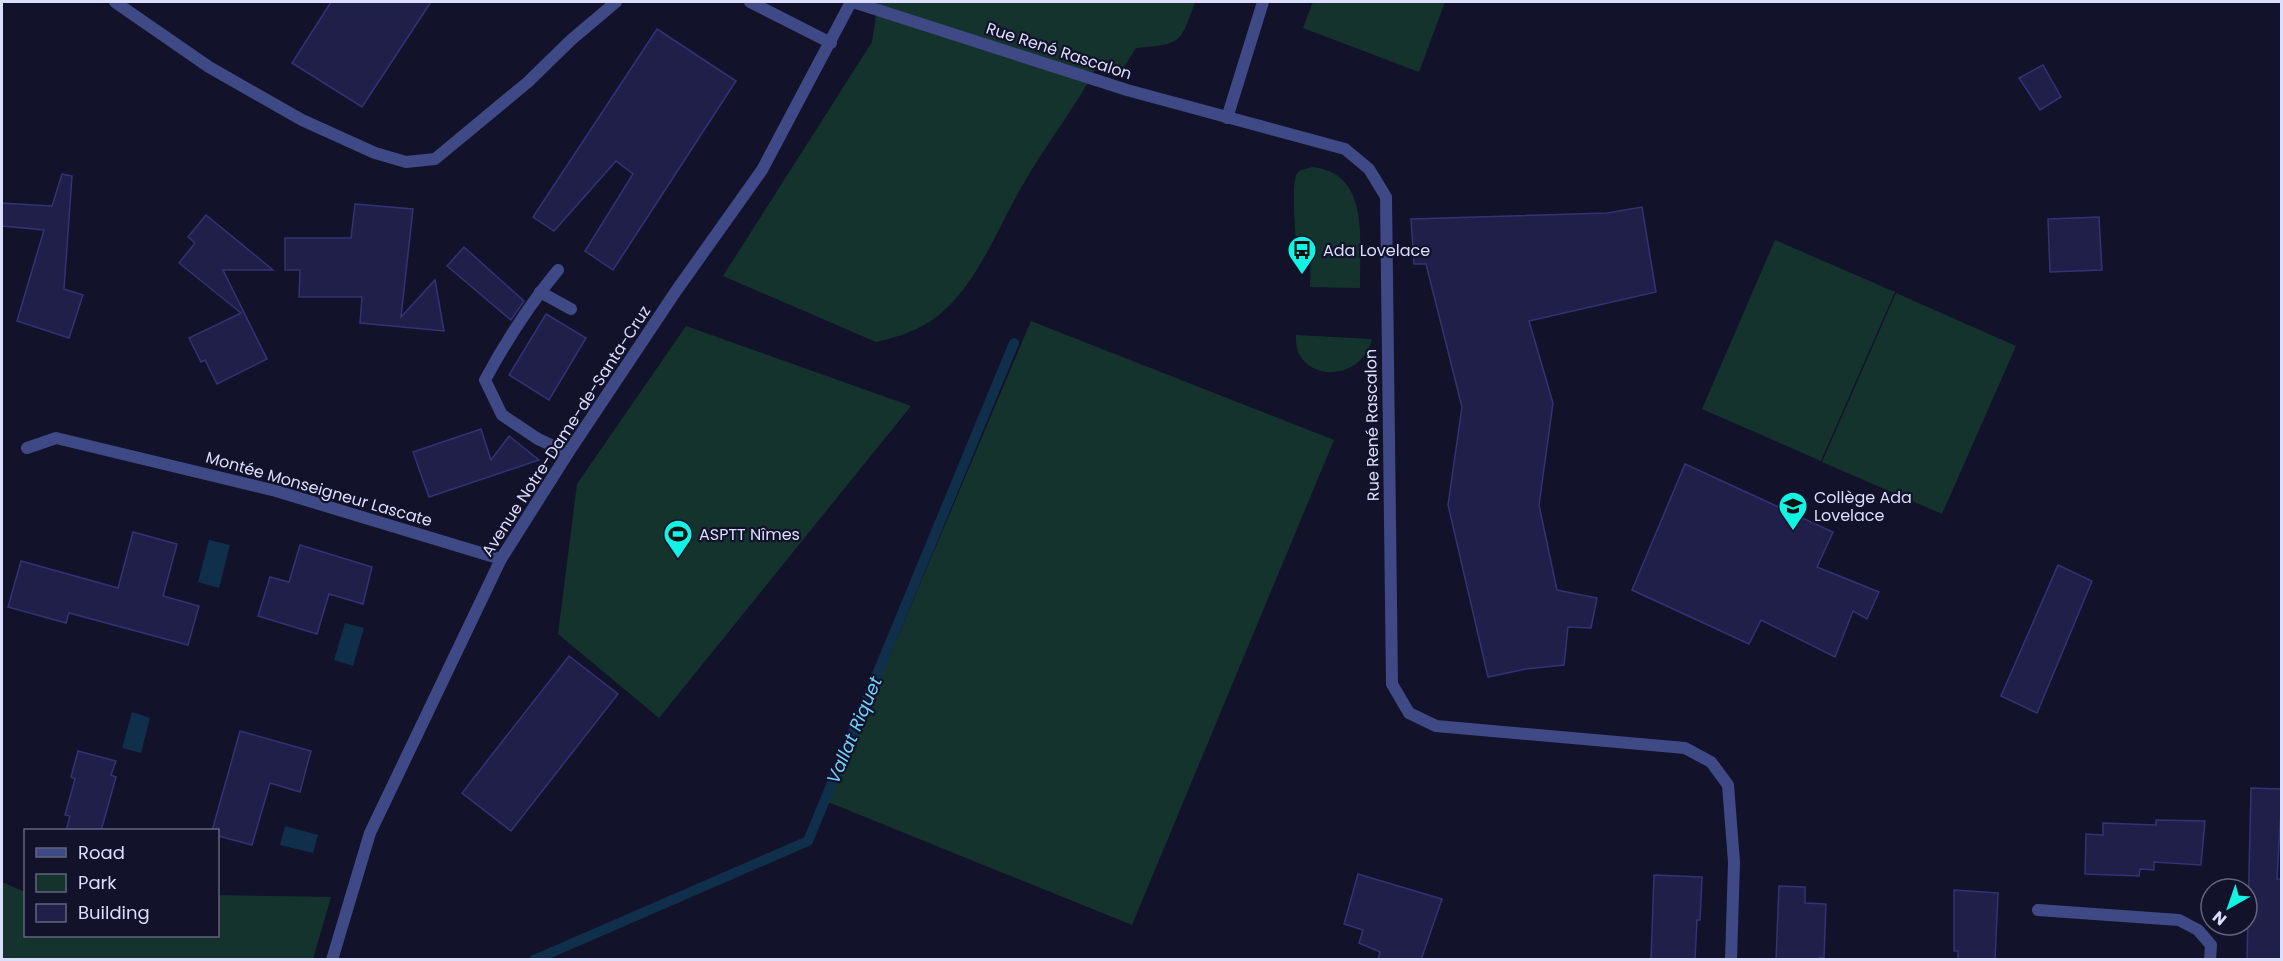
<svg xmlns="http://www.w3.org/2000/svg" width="2283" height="961" font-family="Poppins,sans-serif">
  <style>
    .green { fill: #15332d }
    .water { fill: #102f4b }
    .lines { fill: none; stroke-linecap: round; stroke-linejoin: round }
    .stream { stroke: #102f4b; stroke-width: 10 }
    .building { fill: #201f4a; stroke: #343275; stroke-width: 1.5 }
    .street { stroke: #3f4986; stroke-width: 12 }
    .labels { text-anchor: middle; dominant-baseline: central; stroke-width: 4.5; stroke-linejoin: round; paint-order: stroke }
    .street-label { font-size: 16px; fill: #dcdefd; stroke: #12122a }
    .poi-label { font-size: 16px; fill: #dcdefd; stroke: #12122a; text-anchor: start }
    .water-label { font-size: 18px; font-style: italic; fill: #6fd1f9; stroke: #12122a }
  </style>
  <rect width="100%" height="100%" fill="#12122a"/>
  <g class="green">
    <path d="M878 2H1195C1180 44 1182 44 1136 48L1119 75 1096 68C1075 108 1047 143 1025 181 999 225 978 283 939 315 921 330 898 337 876 342L723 276 872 42Z"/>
    <polygon points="1313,2 1445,2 1419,72 1303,28"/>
    <path d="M1312 167C1372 173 1359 244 1360 288L1310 287 1311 246 1296 245C1296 232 1290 181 1298 172 1302 169 1307 169 1312 167Z"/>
    <polygon points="1775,240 1895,292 1821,461 1702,409"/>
    <polygon points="1896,293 2016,346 1942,514 1822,462"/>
    <polygon points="1031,321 1334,440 1132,925 828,802"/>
    <polygon points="686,326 911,406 659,718 558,634 577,484"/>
    <path d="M1296 335 1372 339C1364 374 1317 385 1299 354 1296 348 1296 341 1296 335Z"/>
    <polygon points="2,882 20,890 25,891 26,936 218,936 218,895 331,897 313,959 2,960"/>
  </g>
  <g class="water">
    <polygon points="209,540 230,545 219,588 198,582"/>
    <polygon points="345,623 364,628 353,666 334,660"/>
    <polygon points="132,712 150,718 141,753 122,748"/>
    <polygon points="285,826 318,835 313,853 280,845"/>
  </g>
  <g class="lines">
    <polyline class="stream" points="534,960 808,841 1014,343"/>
  </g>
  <g class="building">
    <polygon points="331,2 431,2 362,107 292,63"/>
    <polygon points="657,29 736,81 613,270 585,251 633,174 616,161 554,231 533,217"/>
    <polygon points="2043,65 2061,97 2040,110 2019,78"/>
    <polygon points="62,174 72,176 64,289 83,295 69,338 17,321 44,230 2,226 2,203 52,206"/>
    <polygon points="355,204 413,209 401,317 435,280 444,331 360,323 362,297 299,297 300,270 285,270 285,238 351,238"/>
    <polygon points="1642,207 1656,292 1529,321 1553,403 1539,505 1557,590 1597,598 1591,628 1568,627 1564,665 1526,669 1488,677 1448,505 1462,407 1426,264 1414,264 1411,219 1607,213"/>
    <polygon points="206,215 273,270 223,270 267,359 217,384 205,360 201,362 189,338 241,313 179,263 195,243 188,237"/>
    <polygon points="2099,217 2102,270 2050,272 2048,219"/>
    <polygon points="464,247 524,301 511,320 447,266"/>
    <polygon points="546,314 586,338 549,400 509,375"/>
    <polygon points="481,429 491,460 509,436 539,460 429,497 413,452"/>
    <polygon points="1685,464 1833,532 1817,567 1879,592 1867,619 1853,611 1835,657 1761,620 1749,644 1632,590"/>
    <polygon points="133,532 177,544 163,596 199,606 188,645 69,613 66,623 8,607 21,561 118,588"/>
    <polygon points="300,545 372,567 363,604 329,594 317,634 258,616 270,577 289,582"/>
    <polygon points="2058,565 2092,581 2037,713 2001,696"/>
    <polygon points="569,656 618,694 511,831 462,793"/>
    <polygon points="240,731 311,751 300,792 270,783 252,845 218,836 218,831 212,831"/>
    <polygon points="78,751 116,761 111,775 116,777 101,831 66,831 70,816 65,815 75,779 71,777"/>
    <polygon points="2251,788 2282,789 2277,879 2282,879 2282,960 2247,960"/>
    <polygon points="2156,820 2205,821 2201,865 2154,862 2154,870 2140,869 2139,876 2085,874 2086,834 2103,835 2103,823 2156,825"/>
    <polygon points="1358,874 1442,899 1421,960 1378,960 1380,952 1359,943 1363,930 1344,924"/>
    <polygon points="1654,875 1702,877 1700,920 1697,920 1695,960 1651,960"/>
    <polygon points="1779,886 1805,887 1805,903 1826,904 1824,958 1820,957 1820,960 1776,960"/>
    <polygon points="1954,890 1998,893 1995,960 1958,960 1958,951 1954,951"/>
  </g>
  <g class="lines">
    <g class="street">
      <polyline points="115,2 209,67 302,120 375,153 406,162 435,159 528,82 571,40 616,2"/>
      <polyline points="750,2 831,43"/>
      <polyline points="853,2 1127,90 1345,149 1369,169 1386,197 1392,684 1409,713 1436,726 1685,748 1711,762 1728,785 1734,862 1731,960"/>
      <polyline points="1227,118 1263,2"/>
      <path d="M558 270C530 304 506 341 485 380L502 415 538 439 568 453"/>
      <polyline points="540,292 571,309"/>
      <polyline points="27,448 56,438 276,491 501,559"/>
      <polyline points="2038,910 2179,920 2198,930 2211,945 2210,960"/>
      <polyline points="332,960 370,833 501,559 568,453 676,291 762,170 851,2"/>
    </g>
  </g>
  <defs>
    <g id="bus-pin" transform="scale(1.5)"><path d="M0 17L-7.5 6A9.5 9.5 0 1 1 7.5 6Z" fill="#11f4e4" stroke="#12122a"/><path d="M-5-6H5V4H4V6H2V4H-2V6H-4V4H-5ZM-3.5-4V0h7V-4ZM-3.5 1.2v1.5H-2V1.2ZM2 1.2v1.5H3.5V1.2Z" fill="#111"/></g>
    <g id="school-pin" transform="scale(1.5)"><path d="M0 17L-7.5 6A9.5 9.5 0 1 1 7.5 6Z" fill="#11f4e4" stroke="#12122a"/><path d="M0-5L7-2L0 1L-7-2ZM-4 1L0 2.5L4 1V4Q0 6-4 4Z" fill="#111"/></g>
    <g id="stadium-pin" transform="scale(1.5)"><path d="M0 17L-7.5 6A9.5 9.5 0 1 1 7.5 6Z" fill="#11f4e4" stroke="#12122a"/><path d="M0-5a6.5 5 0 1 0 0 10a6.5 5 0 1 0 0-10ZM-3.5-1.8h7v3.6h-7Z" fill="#111"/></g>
  </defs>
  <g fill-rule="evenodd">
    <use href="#bus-pin" x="1302" y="250"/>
    <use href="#school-pin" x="1793" y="506"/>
    <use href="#stadium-pin" x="678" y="534"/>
  </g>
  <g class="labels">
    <g class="street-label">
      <text transform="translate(1059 51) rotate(18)">Rue René Rascalon</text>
      <text transform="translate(1372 425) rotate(-91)">Rue René Rascalon</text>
      <text transform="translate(566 431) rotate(-57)">Avenue Notre-Dame-de-Santa-Cruz</text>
      <text transform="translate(319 489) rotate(16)">Montée Monseigneur Lascate</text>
    </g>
    <g class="poi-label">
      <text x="1323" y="250">Ada Lovelace</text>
      <text x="1814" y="497">Collège Ada<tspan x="1814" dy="18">Lovelace</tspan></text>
      <text x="699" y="534">ASPTT Nîmes</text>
    </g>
    <g class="water-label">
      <text transform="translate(854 730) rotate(-67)">Vallat Riquet</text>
    </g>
  </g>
  <rect width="2283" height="961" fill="none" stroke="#dcdefd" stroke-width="6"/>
  <rect x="24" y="829" width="195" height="108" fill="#12122a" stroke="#63647e" stroke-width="1.5"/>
  <rect x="36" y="848" width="30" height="9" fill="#3f4986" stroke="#63647e" stroke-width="1.5"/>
  <text x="78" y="859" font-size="18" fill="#dcdefd">Road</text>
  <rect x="36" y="874" width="30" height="18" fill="#15332d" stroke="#63647e" stroke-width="1.5"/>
  <text x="78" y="889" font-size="18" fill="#dcdefd">Park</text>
  <rect x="36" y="904" width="30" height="18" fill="#201f4a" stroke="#63647e" stroke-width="1.5"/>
  <text x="78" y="919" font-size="18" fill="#dcdefd">Building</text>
  <g transform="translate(2229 907) rotate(220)"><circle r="28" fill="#12122a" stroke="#63647e" stroke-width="1.5"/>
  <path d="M0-4.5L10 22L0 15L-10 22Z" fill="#11f4e4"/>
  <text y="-9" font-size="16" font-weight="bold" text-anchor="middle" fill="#dcdefd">N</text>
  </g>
</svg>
